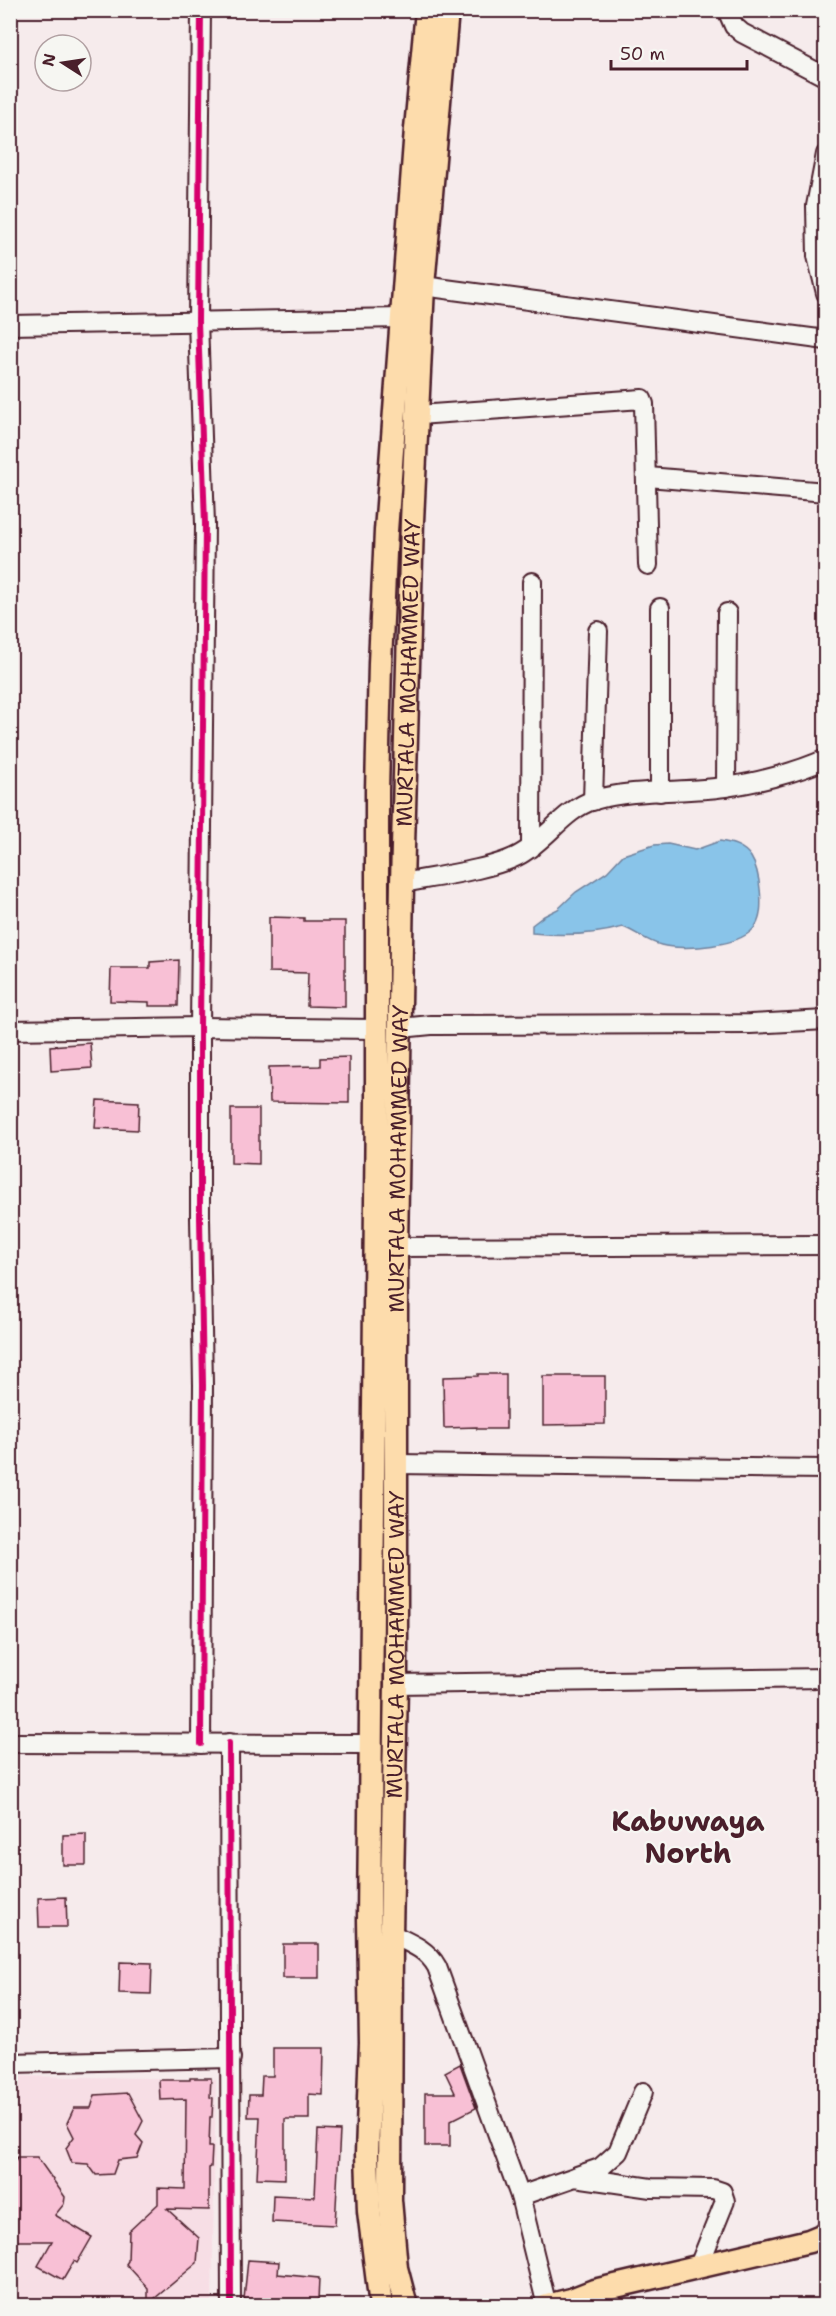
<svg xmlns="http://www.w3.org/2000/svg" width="836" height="2316" font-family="'Shantell Sans',sans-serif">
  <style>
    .built { fill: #f7dee5 }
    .water { fill: #89c4e9; stroke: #70829d; stroke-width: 1.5 }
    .building { fill: #f8c0d5; stroke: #4a1f2b; stroke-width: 1.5 }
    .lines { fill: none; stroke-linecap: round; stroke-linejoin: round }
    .minor-casing { stroke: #4a1f2b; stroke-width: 22 }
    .major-casing { stroke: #4a1f2b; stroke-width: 27 }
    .minor { stroke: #f6f6f2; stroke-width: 18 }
    .major { stroke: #fddcac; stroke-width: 22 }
    .cycleway-casing { stroke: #f6f6f2; stroke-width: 10 }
    .cycleway { stroke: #d6006c; stroke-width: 6 }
    .labels { text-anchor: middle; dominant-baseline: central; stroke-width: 4.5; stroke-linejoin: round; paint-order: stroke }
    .street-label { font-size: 22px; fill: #4a1f2b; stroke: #f6f6f2 }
    .district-label { font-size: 28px; font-weight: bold; fill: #4a1f2b; stroke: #f6f6f2 }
  </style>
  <rect width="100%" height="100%" fill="#f6ebec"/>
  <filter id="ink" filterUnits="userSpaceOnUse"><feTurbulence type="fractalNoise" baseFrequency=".0167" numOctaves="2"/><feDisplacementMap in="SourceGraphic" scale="12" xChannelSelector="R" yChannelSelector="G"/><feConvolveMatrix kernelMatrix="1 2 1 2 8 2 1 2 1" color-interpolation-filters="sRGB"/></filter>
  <g filter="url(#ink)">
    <polygon class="built" points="11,2076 216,2079 212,2305 11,2306"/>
    <path class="water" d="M720 841C732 843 744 846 751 857 760 871 765 911 756 925 744 947 683 951 661 945 648 942 636 932 623 927 594 935 562 936 532 933V925L544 916 558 909 576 892 607 872 623 855 654 845 668 844 695 850Z"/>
    <g class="building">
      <polygon points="269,917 304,918 304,921 345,921 345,1007 307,1006 308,973 269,972"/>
      <polygon points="179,960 178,1006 149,1006 149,1002 110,1001 111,968 150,968 150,962"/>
      <polygon points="90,1043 92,1068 51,1071 50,1046"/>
      <polygon points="349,1057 349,1103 270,1102 269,1067 320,1066 320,1058"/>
      <polygon points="97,1100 139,1102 138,1130 95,1128"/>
      <polygon points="231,1109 259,1109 259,1164 231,1163"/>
      <polygon points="478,1374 506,1374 506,1429 477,1429 477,1427 444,1428 443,1377 478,1376"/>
      <polygon points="543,1376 605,1376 605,1424 543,1425"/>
      <polygon points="86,1834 86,1865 63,1865 63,1835"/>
      <polygon points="66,1897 67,1927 39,1927 38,1898"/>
      <rect x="283" y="1944" width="36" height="34"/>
      <polygon points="120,1962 152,1963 151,1994 119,1993"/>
      <polygon points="273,2048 324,2048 323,2095 309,2094 309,2119 285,2119 285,2179 257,2178 260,2117 248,2117 249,2095 261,2095 262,2076 273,2076"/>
      <polygon points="460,2064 476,2108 450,2121 450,2146 425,2146 425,2093 455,2093 445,2072"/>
      <polygon points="190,2078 211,2078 210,2097 213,2098 212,2117 210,2117 209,2147 212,2147 211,2167 209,2168 209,2210 167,2209 199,2238 197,2263 148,2304 148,2288 126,2264 128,2261 129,2231 158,2204 158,2188 185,2189 186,2099 160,2100 159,2080 190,2080"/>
      <polygon points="128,2093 143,2121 136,2135 143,2143 137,2158 118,2160 113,2174 96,2175 88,2164 72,2163 66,2148 74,2137 67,2123 74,2108 91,2108 95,2095"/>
      <polygon points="318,2130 340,2131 335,2225 272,2222 273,2195 315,2197"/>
      <polygon points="17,2157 37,2157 65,2197 64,2204 55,2215 92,2237 77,2263 74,2261 63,2280 38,2266 52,2241 10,2241 10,2171"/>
      <polygon points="248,2260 279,2262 278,2274 319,2278 318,2302 244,2299"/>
    </g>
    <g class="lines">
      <g class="minor-casing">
        <g id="minor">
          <polyline points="727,10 734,26 742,33 826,77"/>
          <polyline points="826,154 816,206 817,256 826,293"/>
          <polyline points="423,286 826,340"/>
          <polyline points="10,325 402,318"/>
          <polyline points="418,415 642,399 644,404 648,565"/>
          <polyline points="648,477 826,492"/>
          <polyline points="660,608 660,792"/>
          <polyline points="726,787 727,613"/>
          <polyline points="593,801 598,631"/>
          <polyline points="531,848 532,582"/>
          <path d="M402 883C434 877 496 869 521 854 547 839 565 809 594 800 636 788 682 793 725 787 755 783 798 772 826 759"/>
          <polyline points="401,1028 431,1025 750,1024 826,1020"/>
          <polyline points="10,1030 200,1027 376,1029"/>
          <polyline points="396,1247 826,1245"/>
          <polyline points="396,1464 826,1469"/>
          <polyline points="396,1684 826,1678"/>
          <polyline points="10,1743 370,1744"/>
          <polyline points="229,1743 231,2306"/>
          <polyline points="201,1744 203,1385 200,1218 200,1027 205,524 198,321 201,10"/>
          <path d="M391 1934C410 1943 427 1949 437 1967L520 2196 547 2306"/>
          <polyline points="10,2063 231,2058"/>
          <polyline points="577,2176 600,2168 618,2152 643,2092"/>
          <polyline points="520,2196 575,2177 651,2188 713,2189 722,2192 725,2201 698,2268"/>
          <polyline points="594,2291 602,2306"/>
        </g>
      </g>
      <g class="major-casing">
        <g id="major">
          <polyline points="381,2306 369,2211 367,2154 371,2043 369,1920 377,1099 377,791 380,663 386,531 416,129 427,10"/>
          <path id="s1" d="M406 2306 396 2268 390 2200 391 1934 396 1684V1247L402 883 412 521 423 286 447 10"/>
          <polyline points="547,2306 571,2300 594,2291 809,2241 826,2234"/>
        </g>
      </g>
      <use href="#minor" class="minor"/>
      <use href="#major" class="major"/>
      <g class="cycleway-casing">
        <g id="cycleway">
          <polyline points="229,1743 231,2306"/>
          <polyline points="201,1744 203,1385 200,1218 200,1027 205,524 198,321 201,10"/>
        </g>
      </g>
      <use href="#cycleway" class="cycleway"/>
    </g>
  </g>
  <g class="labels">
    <g class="street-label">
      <text stroke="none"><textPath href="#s1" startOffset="1635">MURTALA MOHAMMED WAY</textPath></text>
      <text stroke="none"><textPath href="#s1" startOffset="1149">MURTALA MOHAMMED WAY</textPath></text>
      <text stroke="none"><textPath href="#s1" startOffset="663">MURTALA MOHAMMED WAY</textPath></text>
    </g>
    <g class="district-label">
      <text x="688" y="1821">Kabuwaya<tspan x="688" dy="32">North</tspan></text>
    </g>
  </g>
  <rect width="836" height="2316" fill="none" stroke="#f6f6f2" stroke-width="36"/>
  <rect x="18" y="18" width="800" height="2280" fill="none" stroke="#4a1f2b" stroke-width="2" filter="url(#ink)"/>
  <g transform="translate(63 63) rotate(282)"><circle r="28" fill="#f6f6f2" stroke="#b1a0a2" stroke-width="1.5"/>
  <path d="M0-4.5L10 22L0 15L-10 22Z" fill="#4a1f2b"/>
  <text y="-9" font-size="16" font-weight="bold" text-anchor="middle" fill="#4a1f2b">N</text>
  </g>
  <path d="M611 60v9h136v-9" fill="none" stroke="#4a1f2b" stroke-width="3"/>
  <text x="620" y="60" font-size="18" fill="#4a1f2b" stroke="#f6f6f2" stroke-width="4.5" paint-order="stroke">50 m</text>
</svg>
